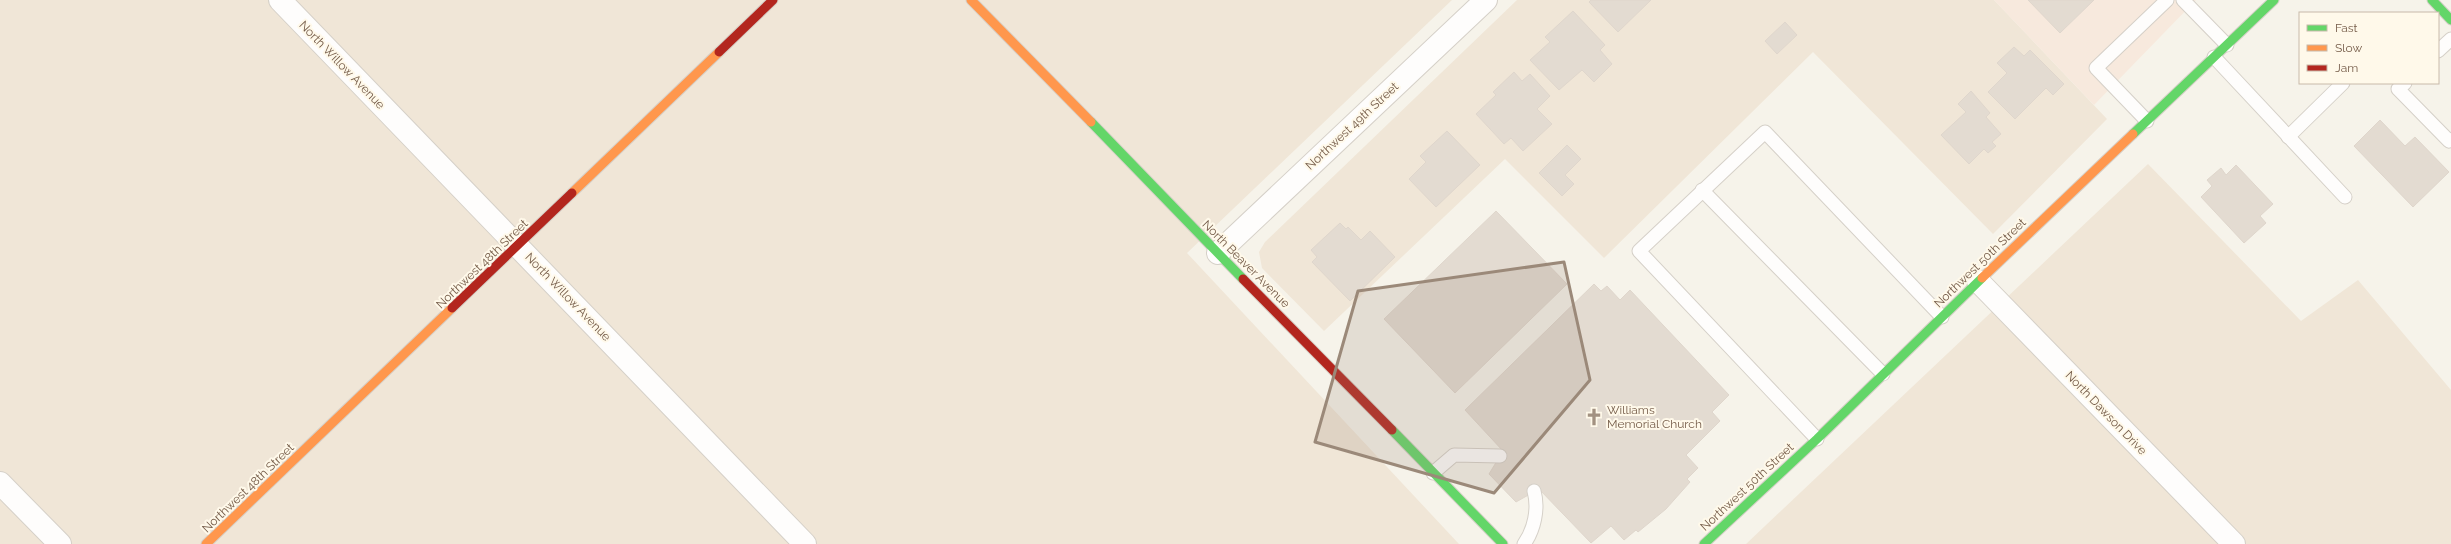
<svg xmlns="http://www.w3.org/2000/svg" width="2451" height="544" font-family="Raleway,sans-serif">
  <style>
    .residential { fill: #f0e6d7 }
    .commercial { fill: #f7e9dd }
    .building { fill: #e3dbd1; stroke: #dfd6cc }
    .lines { fill: none; stroke-linecap: round; stroke-linejoin: round }
    .lane-casing { stroke: #d5d0c8; stroke-width: 15 }
    .street-casing { stroke: #d5d0c8; stroke-width: 24 }
    .fast-casing { stroke: #d6d0c8; stroke-width: 11 }
    .slow-casing { stroke: #d6d0c8; stroke-width: 11 }
    .jam-casing { stroke: #d6d0c8; stroke-width: 11 }
    .lane { stroke: #fefdfc; stroke-width: 13 }
    .street { stroke: #fefdfc; stroke-width: 22 }
    .fast { stroke: #63d668; stroke-width: 9 }
    .slow { stroke: #ff974d; stroke-width: 9 }
    .jam { stroke: #b3261e; stroke-width: 9 }
    .marked { fill: #9b8979; fill-opacity: 0.2; stroke: #9b8979; stroke-width: 3; stroke-linejoin: round }
    .labels { text-anchor: middle; dominant-baseline: central; stroke-width: 4; stroke-linejoin: round; paint-order: stroke }
    .street-label { font-size: 12px; fill: #755c49; stroke: #fff9ea }
    .poi-label { font-size: 12px; fill: #755c49; stroke: #fff9ea; text-anchor: start }
  </style>
  <rect width="100%" height="100%" fill="#f6f3ea"/>
  <g class="residential">
    <polygon points="0,0 1452,0 1187,253 1459,544 0,544"/>
    <polygon points="1517,0 1994,0 2107,119 1993,234 1813,52 1604,258 1505,159 1324,331 1262,268 1259,252 1265,242"/>
    <polygon points="2148,164 2301,321 2358,280 2451,390 2451,544 1746,544"/>
  </g>
  <polygon class="commercial" points="1994,0 2196,0 2094,105"/>
  <g class="building">
    <polygon points="1591,0 1651,0 1618,32 1589,2"/>
    <polygon points="2028,0 2094,0 2060,33"/>
    <polygon points="1573,11 1605,45 1600,50 1612,64 1594,82 1582,70 1559,90 1530,60 1550,42 1545,37"/>
    <polygon points="1785,22 1797,35 1777,54 1765,41"/>
    <polygon points="2014,47 2024,56 2030,50 2064,84 2053,95 2046,88 2015,119 1988,92 2007,73 1997,63"/>
    <polygon points="1514,72 1522,81 1530,74 1550,96 1537,109 1552,124 1523,151 1511,138 1504,144 1476,114 1496,95 1493,92"/>
    <polygon points="1971,91 1990,113 1986,117 2001,134 1992,142 1996,146 1988,153 1984,149 1969,164 1941,135 1966,112 1958,104"/>
    <polygon points="2380,120 2405,146 2415,137 2449,172 2413,207 2354,146"/>
    <polygon points="1447,131 1480,165 1436,207 1409,179 1426,162 1420,156"/>
    <polygon points="1567,145 1581,159 1565,175 1574,184 1562,196 1539,173"/>
    <polygon points="2236,165 2273,204 2260,216 2266,223 2244,243 2201,197 2212,186 2207,180 2221,168 2226,175"/>
    <polygon points="1496,211 1567,284 1455,393 1384,319"/>
    <polygon points="1340,223 1346,229 1348,227 1361,240 1370,231 1395,257 1350,301 1312,262 1317,257 1311,250"/>
    <polygon points="1594,284 1601,291 1607,286 1620,300 1630,290 1729,395 1712,412 1720,421 1686,455 1698,468 1687,479 1690,482 1666,509 1638,532 1636,530 1624,540 1611,526 1591,543 1539,489 1516,502 1489,474 1503,451 1465,410"/>
  </g>
  <g class="lines">
    <g class="lane-casing">
      <g id="lane">
        <polyline points="2183,0 2227,45"/>
        <polyline points="2438,51 2451,39"/>
        <polyline points="2214,57 2345,197"/>
        <polyline points="2405,83 2398,89 2449,141 2451,140"/>
        <polyline points="2147,121 2096,68 2167,0"/>
        <polyline points="2288,137 2343,83"/>
        <polyline points="1702,190 1883,374"/>
        <polyline points="1817,439 1639,251 1765,132 1942,317"/>
        <polyline points="1433,473 1454,455 1500,456"/>
        <path d="M1524 544C1534 530 1539 509 1534 491"/>
      </g>
    </g>
    <g class="street-casing">
      <g id="street">
        <polyline points="280,0 805,544"/>
        <polyline points="1218,253 1486,0"/>
        <polyline points="1978,281 2234,544"/>
        <polyline points="0,483 60,544"/>
      </g>
    </g>
    <g class="fast-casing">
      <g id="fast">
        <polyline points="2432,0 2451,20"/>
        <polyline points="1091,122 1243,279"/>
        <polyline points="2133,134 2274,0"/>
        <polyline points="1392,430 1503,544"/>
        <polyline points="1704,544 1817,439 1982,278"/>
      </g>
    </g>
    <g class="slow-casing">
      <g id="slow">
        <polyline points="971,0 1091,122"/>
        <polyline points="572,193 719,52"/>
        <polyline points="1982,278 2133,134"/>
        <polyline points="206,544 452,308"/>
      </g>
    </g>
    <g class="jam-casing">
      <g id="jam">
        <polyline points="719,52 773,0"/>
        <polyline points="1243,279 1392,430"/>
        <polyline points="452,308 572,193"/>
      </g>
    </g>
    <use href="#lane" class="lane"/>
    <use href="#street" class="street"/>
    <use href="#fast" class="fast"/>
    <use href="#slow" class="slow"/>
    <use href="#jam" class="jam"/>
  </g>
  <path class="marked" d="M1564 262 1590 380 1494 493 1315 442 1358 291Z"/>
  <defs>
    <g id="church-bare" transform="scale(1.38)"><path d="M-1.2-6h2.4v3.5h3.3v2.4h-3.3V6h-2.4V-.1h-3.3v-2.4h3.3Z" fill="#a29181" stroke="#fff9ea" stroke-width="2.5" paint-order="stroke"/></g>
  </defs>
  <g fill-rule="evenodd">
    <use href="#church-bare" x="1594" y="417"/>
  </g>
  <g class="labels">
    <g class="street-label">
      <text transform="translate(342 65) rotate(46)">North Willow Avenue</text>
      <text transform="translate(1352 126) rotate(-43)">Northwest 49th Street</text>
      <text transform="translate(1980 263) rotate(-44)">Northwest 50th Street</text>
      <text transform="translate(482 264) rotate(-44)">Northwest 48th Street</text>
      <text transform="translate(1246 264) rotate(45)">North Beaver Avenue</text>
      <text transform="translate(568 297) rotate(46)">North Willow Avenue</text>
      <text transform="translate(2106 413) rotate(46)">North Dawson Drive</text>
      <text transform="translate(1747 487) rotate(-43)">Northwest 50th Street</text>
      <text transform="translate(248 488) rotate(-44)">Northwest 48th Street</text>
    </g>
    <g class="poi-label">
      <text x="1607" y="410">Williams<tspan x="1607" dy="14">Memorial Church</tspan></text>
    </g>
  </g>
  <rect x="2299" y="12" width="140" height="72" fill="#fff9ea" stroke="#c8baaa"/>
  <rect x="2307" y="25" width="20" height="6" fill="#63d668" stroke="#c8baaa"/>
  <text x="2335" y="32" font-size="12" fill="#755c49">Fast</text>
  <rect x="2307" y="45" width="20" height="6" fill="#ff974d" stroke="#c8baaa"/>
  <text x="2335" y="52" font-size="12" fill="#755c49">Slow</text>
  <rect x="2307" y="65" width="20" height="6" fill="#b3261e" stroke="#c8baaa"/>
  <text x="2335" y="72" font-size="12" fill="#755c49">Jam</text>
</svg>
